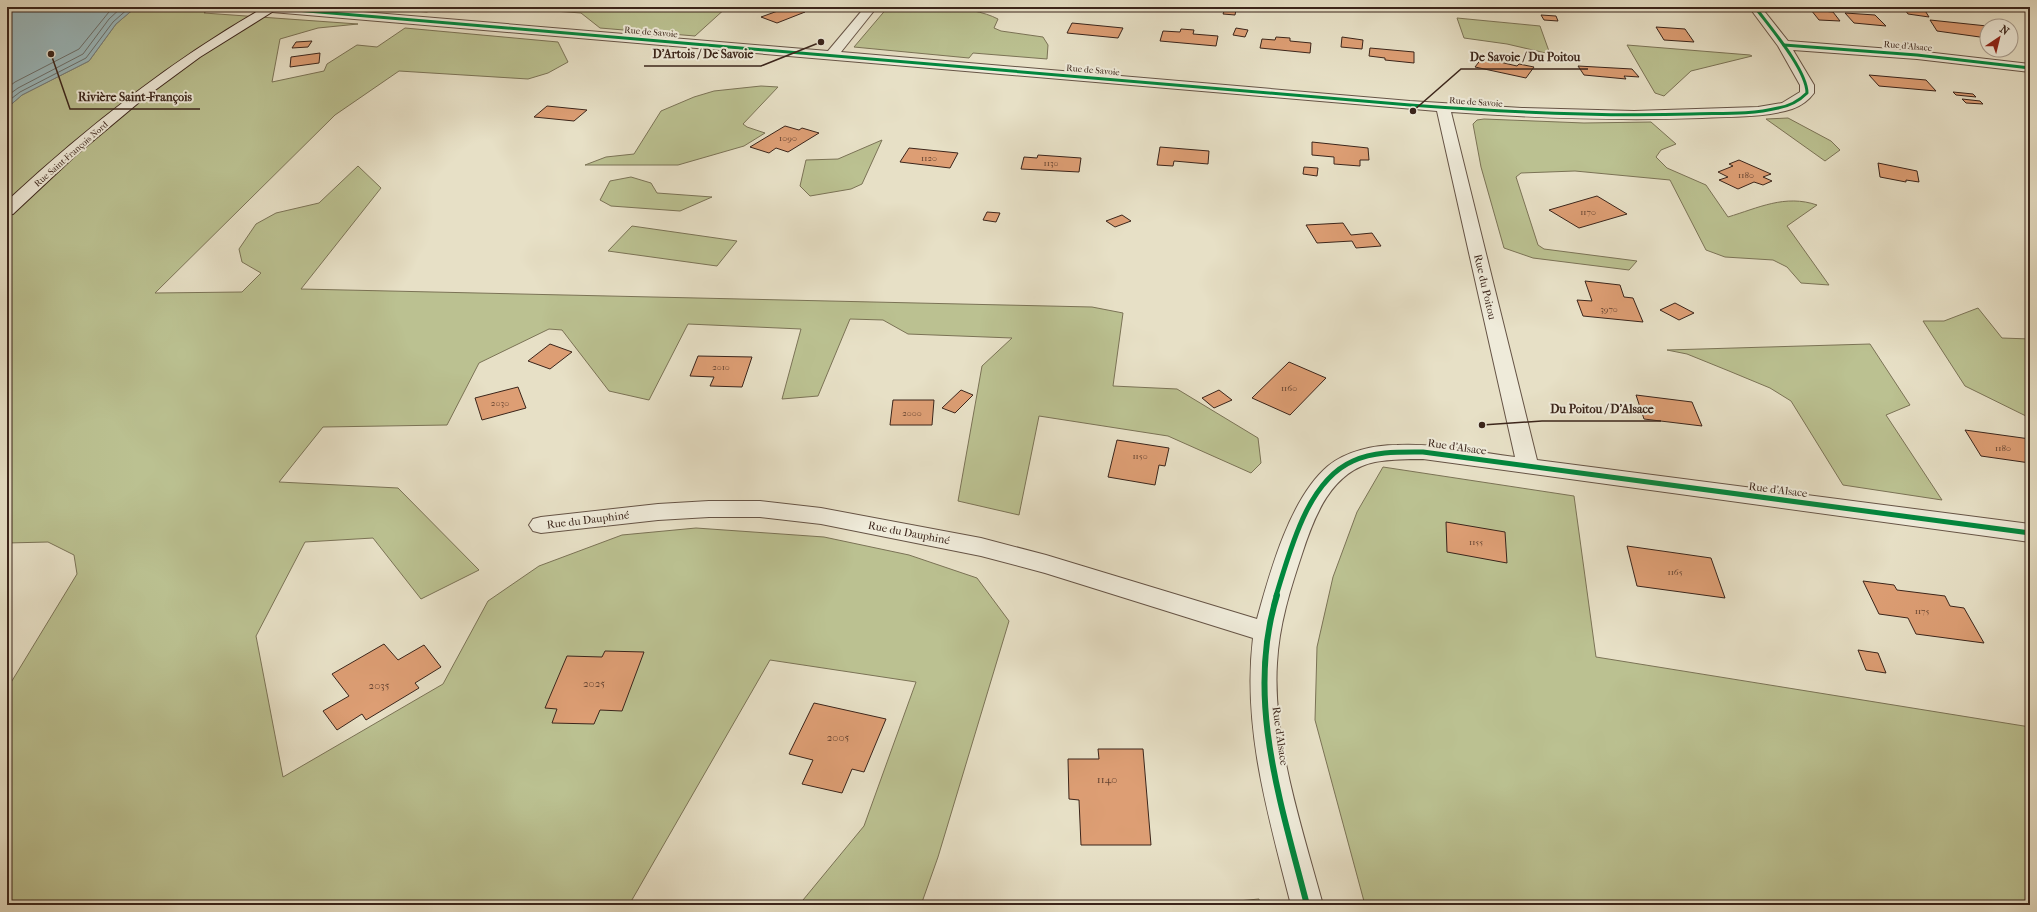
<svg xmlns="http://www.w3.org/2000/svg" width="2037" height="912" font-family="'IM FELL French Canon',serif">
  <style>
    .green { fill: #bbc191; stroke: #7b7356 }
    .water { fill: #9bbabf; stroke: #757e7d }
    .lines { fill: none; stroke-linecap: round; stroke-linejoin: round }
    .shore { stroke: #6b706d; stroke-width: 1 }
    .building { fill: #dd9e74; stroke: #3b251b }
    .street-casing { stroke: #665446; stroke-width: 2 }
    .secondary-casing { stroke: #3b251b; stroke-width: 2 }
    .street { fill: #efebda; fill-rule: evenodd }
    .secondary { fill: #efebda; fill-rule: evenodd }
    .cycleway-far2-casing { stroke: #efebda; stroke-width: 4.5 }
    .cycleway-far1-casing { stroke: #efebda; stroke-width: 8 }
    .cycleway-casing { stroke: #efebda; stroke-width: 9 }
    .cycleway-far2 { stroke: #00873e; stroke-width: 3 }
    .cycleway-far1 { stroke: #00873e; stroke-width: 5 }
    .cycleway { stroke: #00873e; stroke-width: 6 }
    .labels { text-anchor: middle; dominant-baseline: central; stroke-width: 4; stroke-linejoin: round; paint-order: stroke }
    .far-street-label { font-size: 9px; fill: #3b251b; stroke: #efebda }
    .number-label { font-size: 9px; fill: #644331 }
    .street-label { font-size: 11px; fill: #3b251b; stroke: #efebda }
    .near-number-label { font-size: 11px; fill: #644331 }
    .leader { fill: none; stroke: #3b251b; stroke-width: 1.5 }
    .callout-dot { fill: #3b251b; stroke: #efebda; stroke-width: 1.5 }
    .callout-label { font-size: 12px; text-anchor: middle; font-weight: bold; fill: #3b251b; stroke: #efebda; stroke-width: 4; stroke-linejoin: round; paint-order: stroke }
  </style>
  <rect width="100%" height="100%" fill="#e7e0c6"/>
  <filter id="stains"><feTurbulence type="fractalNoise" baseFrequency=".005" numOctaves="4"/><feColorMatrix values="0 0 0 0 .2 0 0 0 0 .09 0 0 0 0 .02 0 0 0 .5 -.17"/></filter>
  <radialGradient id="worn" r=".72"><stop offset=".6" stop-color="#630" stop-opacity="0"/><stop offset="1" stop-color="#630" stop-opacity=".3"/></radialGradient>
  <g class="green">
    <polygon points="136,7 212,7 204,13 358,24 318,28 280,39 272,82 324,71 327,64 357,45 377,47 405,28 558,42 568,62 548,73 528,79 399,71 335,115 155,293 242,292 261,273 242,262 239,249 256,224 276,213 319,203 358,166 381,188 301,289 1092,307 1123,313 1113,386 1177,389 1258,438 1261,463 1251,473 1168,436 1039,416 1019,515 958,501 982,366 1012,338 908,334 883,320 850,319 818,396 782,399 801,329 688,324 649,400 609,391 562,330 549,329 479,363 447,425 323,427 279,482 398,488 479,570 421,599 373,538 305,542 256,636 283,777 443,684 488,601 539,566 622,535 696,528 824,537 909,555 977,578 1009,621 938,857 921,905 802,905 803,900 864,826 916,682 770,660 629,905 7,905 7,689 77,574 74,555 48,542 7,543 7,108 22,95 89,61 116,24"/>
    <polygon points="381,7 436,7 427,12 378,8"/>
    <polygon points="530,7 727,7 695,36 600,28 581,13 527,9"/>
    <path d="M888 7C920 7 969 4 998 19L994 28 1001 31 1043 37 1048 45 1047 59 973 53 969 58 854 47Z"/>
    <polygon points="1457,18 1540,26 1550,54 1507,44 1464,38"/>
    <polygon points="1627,45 1750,55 1752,56 1691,71 1664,96 1655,93"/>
    <polygon points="761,86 778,87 743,124 747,127 765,133 744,146 678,165 585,165 606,157 634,154 661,111 694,97 714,91"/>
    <polygon points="1788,118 1831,141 1840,150 1825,161 1766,119"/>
    <path d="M1484 119 1584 123 1651 122 1676 144 1661 150 1656 157 1667 168 1706 185 1728 217C1758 208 1785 194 1817 205L1787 226 1829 285 1801 283 1787 267 1773 260 1725 257 1706 250 1670 180 1575 171 1521 173 1516 177 1538 245 1544 249 1637 261 1629 270 1533 258 1504 248 1481 167 1473 124 1477 120Z"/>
    <polygon points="882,140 862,184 851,189 810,196 800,186 806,160 838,159"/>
    <polygon points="631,177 651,183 657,193 712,197 680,211 611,206 600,200 610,181"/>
    <polygon points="632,226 737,241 717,266 608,251"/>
    <polygon points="1978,308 2002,338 2030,339 2030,418 1965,386 1923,321 1944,321"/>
    <polygon points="1870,344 1910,405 1886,415 1942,500 1843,485 1791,401 1770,388 1729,371 1687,354 1667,350"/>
    <polygon points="1383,467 1574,496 1596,657 2030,727 2030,905 1365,905 1315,720 1317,647 1333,577 1357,512"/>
    <polygon points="1259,899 1260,905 1195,905"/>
  </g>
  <polygon class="water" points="7,7 136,7 116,24 89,61 22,95 7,108"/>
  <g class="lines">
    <g class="shore">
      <polyline points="7,88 15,82 79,49 113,7"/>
      <polyline points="7,96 18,88 83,54 109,19 122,7"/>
      <polyline points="7,102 20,92 86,58 113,22 130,7"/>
    </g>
  </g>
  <g class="building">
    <polygon points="784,7 806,7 798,10 805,12 777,23 761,17 786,8"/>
    <polygon points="1903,7 1924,9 1929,17 1908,14"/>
    <polygon points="1225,9 1236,10 1235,15 1223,14"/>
    <polygon points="1811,10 1833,12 1840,21 1819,20"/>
    <polygon points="1845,13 1875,15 1886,26 1854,23"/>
    <polygon points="1541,15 1556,16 1558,21 1544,20"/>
    <polygon points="1930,20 1987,26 1987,38 1937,31"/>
    <polygon points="1072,23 1123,28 1118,38 1067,33"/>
    <polygon points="1656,27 1685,29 1694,42 1664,40"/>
    <polygon points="1236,28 1248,30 1245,37 1233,35"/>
    <polygon points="1181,29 1194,30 1193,34 1218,36 1216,46 1160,41 1163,31 1180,32"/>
    <polygon points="1276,37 1290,38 1290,41 1311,43 1310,53 1260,48 1262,39 1275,40"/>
    <polygon points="1342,37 1363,40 1362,49 1341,47"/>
    <polygon points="312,41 308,47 292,48 296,42"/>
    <polygon points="1370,48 1414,52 1414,63 1385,60 1385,58 1369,56"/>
    <polygon points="320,53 319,63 290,67 291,57"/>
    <polygon points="1482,58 1517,66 1519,64 1534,67 1526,78 1475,67"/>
    <polygon points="1578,66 1632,69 1639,77 1624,76 1626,79 1584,75"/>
    <polygon points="1869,75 1926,80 1936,91 1879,86"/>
    <polygon points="1953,92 1973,94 1976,97 1956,95"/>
    <polygon points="1962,99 1980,101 1983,104 1966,103"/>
    <polygon points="547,106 587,110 574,121 534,117"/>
    <polygon points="785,126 799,130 802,128 819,133 788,152 776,148 769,153 750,147"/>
    <polygon points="1312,142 1368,148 1369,160 1360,160 1360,166 1334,164 1334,157 1312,155"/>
    <polygon points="1160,147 1209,151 1208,164 1174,161 1173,166 1157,165"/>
    <polygon points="909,148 958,153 950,168 900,162"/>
    <polygon points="1038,155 1081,158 1079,172 1021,169 1024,157 1037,158"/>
    <polygon points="1739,160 1771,174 1763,177 1772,181 1763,185 1754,182 1738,189 1719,180 1728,177 1718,172 1733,166 1729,164"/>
    <polygon points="1878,163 1917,171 1919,182 1906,180 1906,182 1880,177"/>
    <polygon points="1304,167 1318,168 1317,176 1303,174"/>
    <polygon points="1597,196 1627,214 1579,228 1549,210"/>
    <polygon points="987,212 1000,213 996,222 983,220"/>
    <polygon points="1122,215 1131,221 1115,227 1106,221"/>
    <polygon points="1343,223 1351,235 1372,233 1381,246 1356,248 1352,241 1317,243 1306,225"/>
    <polygon points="1585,281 1620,285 1624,297 1633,298 1643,322 1583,316 1577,300 1592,301"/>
    <polygon points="1675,303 1694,313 1679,320 1660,310"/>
    <polygon points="550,344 572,352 550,369 528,361"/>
    <polygon points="698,356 752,357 742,387 710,386 714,377 690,376"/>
    <polygon points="1289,362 1326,378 1290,415 1252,398"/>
    <polygon points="518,387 526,408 482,420 475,398"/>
    <polygon points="961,390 973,395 955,413 942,408"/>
    <polygon points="1219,390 1232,400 1214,408 1202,398"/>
    <polygon points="1636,395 1692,402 1702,426 1644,419"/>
    <polygon points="893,400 934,400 932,425 890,425"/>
    <polygon points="1965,430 2030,439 2030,463 1981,456"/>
    <polygon points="1117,440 1169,448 1165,466 1159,465 1155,485 1108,477"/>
    <polygon points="1446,522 1505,532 1507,563 1447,552"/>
    <polygon points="1627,546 1711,558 1725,598 1637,586"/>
    <polygon points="1863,581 1894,585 1897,590 1945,596 1950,606 1964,608 1984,643 1916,634 1908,618 1879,614"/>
    <polygon points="384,644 398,660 424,645 441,667 415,683 419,688 366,720 362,714 337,730 323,711 349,696 332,674"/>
    <polygon points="1858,650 1878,653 1886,673 1866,670"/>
    <polygon points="605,651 644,652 622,711 600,710 594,724 552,723 557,709 545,708 567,656 602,657"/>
    <polygon points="814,703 886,719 864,772 852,769 842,793 802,784 813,760 789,754"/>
    <polygon points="1098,749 1143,749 1151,845 1081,845 1079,800 1069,799 1068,759 1099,759"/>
  </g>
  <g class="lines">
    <g class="street-casing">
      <path id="street" d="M267 7H303L828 51 865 7H877L841 52 1410 101 1522 108 1634 111 1758 107 1782 103 1800 92V85L1778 46 1749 7H1761L1788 41 1917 51 2030 64V72L1917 59 1793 50 1814 85V93C1809 100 1801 106 1792 109 1764 118 1732 116 1702 118 1619 121 1535 118 1451 112L1537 460 2030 524V542L1423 459C1407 459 1391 459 1375 462 1331 471 1314 517 1302 554 1290 590 1279 625 1277 663 1272 740 1303 831 1323 905H1291C1269 818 1242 729 1253 638L1045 573 981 556 821 524 760 517H709L658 520 541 533 533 531 529 525 533 519 541 517 658 504 709 501H760L821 508 981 538 1046 555 1257 619C1270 572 1290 498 1328 466 1346 451 1374 445 1397 445 1436 443 1476 452 1515 457L1437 111 272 12 268 11Z"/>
    </g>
    <g class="secondary-casing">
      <path id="secondary" d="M265 7H280L200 57 143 99 76 155 13 214 7 215V201C87 127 170 61 265 7Z"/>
    </g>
    <use href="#street" class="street"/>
    <use href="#secondary" class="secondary"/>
    <g class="cycleway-far2-casing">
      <g id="cycleway-far2">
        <path d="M272 8 1410 105C1503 112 1597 117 1691 114 1719 113 1750 115 1778 108 1790 106 1799 101 1807 93 1807 70 1769 26 1755 7"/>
        <polyline points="1784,45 1917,55 2030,68"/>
      </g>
    </g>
    <g class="cycleway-far1-casing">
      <path id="cycleway-far1" d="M1276 596C1290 551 1307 481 1353 461 1375 451 1400 452 1423 452L2030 533"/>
    </g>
    <g class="cycleway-casing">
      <path id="cycleway" d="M1277 595C1245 699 1281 803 1307 905"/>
    </g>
    <use href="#cycleway-far2" class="cycleway-far2"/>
    <use href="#cycleway-far1" class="cycleway-far1"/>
    <use href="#cycleway" class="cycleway"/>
  </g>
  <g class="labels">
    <g class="far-street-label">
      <text transform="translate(651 32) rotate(5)">Rue de Savoie</text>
      <text transform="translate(1908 46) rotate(5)">Rue d'Alsace</text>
      <text transform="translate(1093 70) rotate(5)">Rue de Savoie</text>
      <text transform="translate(1476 102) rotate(4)">Rue de Savoie</text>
      <text transform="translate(71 154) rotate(-41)">Rue Saint-François Nord</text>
    </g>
    <g class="number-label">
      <text x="788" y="138">1090</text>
      <text x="929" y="158">1120</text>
      <text x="1051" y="163">1130</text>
      <text x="1746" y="175">1180</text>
      <text x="1588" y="212">1170</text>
      <text x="1609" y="309">3970</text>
      <text x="721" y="367">2010</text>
      <text x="1289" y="388">1160</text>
      <text x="500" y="403">2030</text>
      <text x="912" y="413">2000</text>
      <text x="2003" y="448">1180</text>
      <text x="1140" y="456">1150</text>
      <text x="1476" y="542">1155</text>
      <text x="1675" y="572">1165</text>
      <text x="1922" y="611">1175</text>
    </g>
    <g class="street-label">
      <text transform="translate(1485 287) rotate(77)">Rue du Poitou</text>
      <text transform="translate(1457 447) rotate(8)">Rue d'Alsace</text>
      <text transform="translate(1778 490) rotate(7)">Rue d'Alsace</text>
      <text transform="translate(588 520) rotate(-7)">Rue du Dauphiné</text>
      <text transform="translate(909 533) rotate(11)">Rue du Dauphiné</text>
      <text transform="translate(1280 736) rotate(82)">Rue d'Alsace</text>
    </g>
    <g class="near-number-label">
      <text x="594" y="683">2025</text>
      <text x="379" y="685">2035</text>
      <text x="838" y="737">2005</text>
      <text x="1107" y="779">1140</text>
    </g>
  </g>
  <path class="leader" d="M821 42L761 66H644M1413 111L1461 69H1588M51 54L70 109H200M1482 425L1542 421H1661"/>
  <g class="callout-dot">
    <circle cx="821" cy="42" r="4"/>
    <circle cx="1413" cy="111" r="4"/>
    <circle cx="51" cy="54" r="4"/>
    <circle cx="1482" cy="425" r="4"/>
  </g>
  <g class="callout-label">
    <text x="703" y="58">D'Artois / De Savoie</text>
    <text x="1525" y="61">De Savoie / Du Poitou</text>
    <text x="135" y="101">Rivière Saint-François</text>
    <text x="1602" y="413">Du Poitou / D'Alsace</text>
  </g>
  <rect width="2037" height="912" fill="none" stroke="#e7e0c6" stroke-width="24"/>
  <rect x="8" y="8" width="2021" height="896" fill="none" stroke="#3b251b" stroke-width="2"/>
  <rect x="12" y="12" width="2013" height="888" fill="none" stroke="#3b251b"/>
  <g transform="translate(1999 38) rotate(35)"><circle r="19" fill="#efebda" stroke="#a79c8e"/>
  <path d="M0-3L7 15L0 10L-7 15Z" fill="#8f2418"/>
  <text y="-6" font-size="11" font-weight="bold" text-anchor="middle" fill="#3b251b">N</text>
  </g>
  <rect width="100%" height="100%" filter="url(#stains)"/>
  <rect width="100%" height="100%" fill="url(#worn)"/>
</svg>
